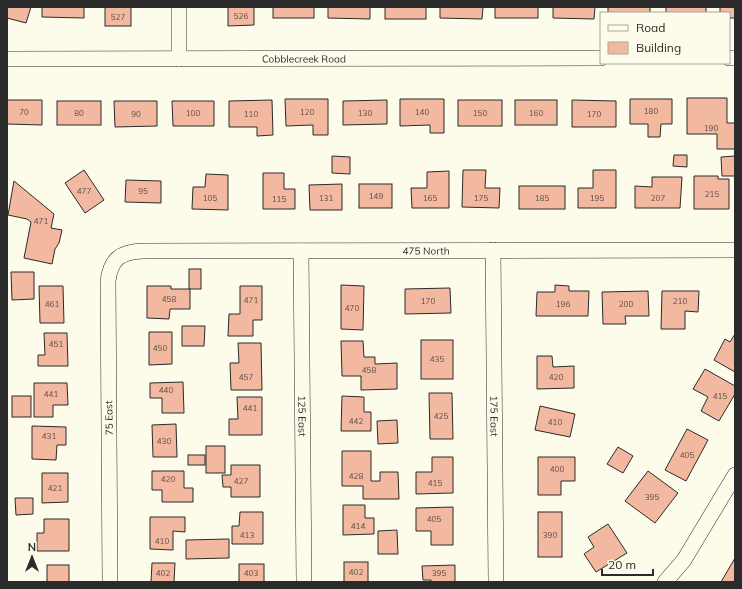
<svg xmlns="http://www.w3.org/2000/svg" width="742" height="589" font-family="Mulish,sans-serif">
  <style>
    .building { fill: #f2b8a0; stroke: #2b2b2b }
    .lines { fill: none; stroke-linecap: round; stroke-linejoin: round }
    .street-casing { stroke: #2b2b2b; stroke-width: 16 }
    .street { stroke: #fdfbea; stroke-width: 15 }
    .labels { text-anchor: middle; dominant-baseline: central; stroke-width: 3; stroke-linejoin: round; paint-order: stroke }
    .number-label { font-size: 8px; fill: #5d4e48 }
    .street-label { font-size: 10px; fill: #2b2b2b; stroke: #fdfbea }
  </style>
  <rect width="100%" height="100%" fill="#fdfbea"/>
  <g class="building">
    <polygon points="7,7 31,7 26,23 7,18"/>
    <polygon points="42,7 84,7 84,18 42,17"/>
    <rect x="105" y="7" width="26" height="19"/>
    <polygon points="228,7 254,7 254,25 228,26"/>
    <rect x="273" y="7" width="41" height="11"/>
    <polygon points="328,7 370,7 370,19 328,18"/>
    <rect x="385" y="7" width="41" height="12"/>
    <polygon points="440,7 483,7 482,19 440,18"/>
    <rect x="495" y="7" width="43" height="11"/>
    <polygon points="553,7 595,7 594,19 553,18"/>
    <rect x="608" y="7" width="42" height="6"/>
    <rect x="666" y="7" width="40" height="6"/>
    <polygon points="720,7 735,7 735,18 729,18 729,13 720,13"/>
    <polygon points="687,98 727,98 727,123 735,123 735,149 717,149 717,134 687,134"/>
    <polygon points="285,99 328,99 328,135 313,135 313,125 286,126"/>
    <polygon points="400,99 444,99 444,133 430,133 430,125 400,126"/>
    <polygon points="630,99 672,99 672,124 661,124 660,137 648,137 648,124 630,124"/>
    <polygon points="7,100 42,100 42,125 7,124"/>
    <polygon points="272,100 273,135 257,136 257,127 229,127 229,101"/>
    <polygon points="387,100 387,124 343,125 343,101"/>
    <rect x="458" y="100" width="44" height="26"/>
    <rect x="515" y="100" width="42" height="25"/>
    <polygon points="572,100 616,101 616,127 572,127"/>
    <rect x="57" y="101" width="44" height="24"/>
    <polygon points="114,101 157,101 157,126 115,127"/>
    <polygon points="172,101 214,101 214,126 173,126"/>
    <polygon points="674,155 687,155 687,167 673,166"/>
    <polygon points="332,156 350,157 350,174 332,173"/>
    <polygon points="735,156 735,176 722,176 721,157"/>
    <polygon points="84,170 104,200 85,213 65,183"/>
    <polygon points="463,170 486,170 485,188 500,188 499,208 462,207"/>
    <polygon points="593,170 616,170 616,208 578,208 578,188 593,188"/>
    <polygon points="449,171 449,208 412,208 411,188 427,188 427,172"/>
    <polygon points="263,173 284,173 284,189 295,189 295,209 263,209"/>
    <polygon points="206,174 228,175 228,210 192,209 193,187 205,187"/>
    <polygon points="694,176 718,176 718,179 729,179 729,209 694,209"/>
    <polygon points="652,177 682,177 680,208 635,208 635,186 652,187"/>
    <polygon points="126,180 161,181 161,203 125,202"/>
    <polygon points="14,181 54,214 51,228 62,230 59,243 55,249 52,264 24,258 31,222 27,219 8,215"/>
    <polygon points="342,184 342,210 310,210 309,185"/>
    <rect x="359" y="184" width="33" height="24"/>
    <rect x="519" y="186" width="46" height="23"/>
    <rect x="189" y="269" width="12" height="20"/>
    <polygon points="11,272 34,272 34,299 12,300"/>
    <polygon points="341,285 364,286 363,330 341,329"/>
    <polygon points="555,285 569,286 569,291 589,291 588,316 536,316 537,292 555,292"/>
    <polygon points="39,286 63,286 64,323 40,323"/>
    <polygon points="147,286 171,286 171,289 190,289 190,309 170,309 169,319 147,318"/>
    <polygon points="240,286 262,286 262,320 253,320 253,336 228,336 229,314 240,314"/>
    <polygon points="450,288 451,313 405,314 405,289"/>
    <polygon points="648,291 649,316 625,316 626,324 603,324 602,292"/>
    <polygon points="662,291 699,291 698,312 685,311 685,329 661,329"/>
    <polygon points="182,326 205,326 204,346 182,346"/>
    <polygon points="149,332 172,332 172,364 149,365"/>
    <polygon points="44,333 67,333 68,366 38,366 38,355 45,355"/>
    <polygon points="735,334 735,372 714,360 725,339 730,342"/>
    <rect x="421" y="340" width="32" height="39"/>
    <polygon points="341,341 363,341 364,357 375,357 375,364 397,363 397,389 361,390 361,376 342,376"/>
    <polygon points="238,343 261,343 262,390 231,390 230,363 239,363"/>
    <polygon points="537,356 552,356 553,367 574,366 574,388 537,389"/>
    <polygon points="705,369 735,386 735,394 719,421 701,411 708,397 693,389"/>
    <polygon points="183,382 184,413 162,413 162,398 150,398 150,383"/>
    <polygon points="34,383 67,383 68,405 53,405 53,417 34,417"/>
    <polygon points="429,393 452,393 453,439 430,439"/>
    <rect x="12" y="396" width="19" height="21"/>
    <polygon points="342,396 364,397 364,412 371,412 371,431 341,431"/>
    <polygon points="237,397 262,397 262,435 229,435 229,419 238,419"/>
    <polygon points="540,406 575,414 570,437 535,430"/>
    <polygon points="397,420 398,443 378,444 377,421"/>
    <polygon points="176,424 177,457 153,457 152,425"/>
    <polygon points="32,426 66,427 66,445 57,445 56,460 32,459"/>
    <polygon points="687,429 708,440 686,481 665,470"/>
    <rect x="206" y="446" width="19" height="27"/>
    <polygon points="618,447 633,456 623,473 607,464"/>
    <polygon points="342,451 371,451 371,481 380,481 380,472 398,472 399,499 363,499 363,486 342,486"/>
    <rect x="188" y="455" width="17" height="10"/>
    <polygon points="432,457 453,457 453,493 416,494 416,472 432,472"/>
    <polygon points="538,457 575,457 575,481 561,481 561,495 538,495"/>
    <polygon points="231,465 260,465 260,497 231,497 231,487 223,487 222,475 231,475"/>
    <polygon points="152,471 184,471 184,488 193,488 193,502 162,502 162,490 152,490"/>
    <polygon points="648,471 678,493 655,523 625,501"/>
    <polygon points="42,473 68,473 68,502 42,503"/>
    <polygon points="15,498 33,498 33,514 16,515"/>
    <polygon points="343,505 365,505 365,518 374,518 374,534 343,535"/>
    <polygon points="453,507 453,545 431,545 431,531 416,531 416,508"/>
    <polygon points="240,512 263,512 263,544 232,544 232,526 239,526"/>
    <rect x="538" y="512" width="24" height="45"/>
    <polygon points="150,517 185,517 185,532 173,531 173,550 150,549"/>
    <polygon points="44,519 69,519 69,551 37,551 37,533 44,533"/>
    <polygon points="608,524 627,553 596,572 584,554 594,547 588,537"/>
    <polygon points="397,530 398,554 378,554 378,531"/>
    <polygon points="229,539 229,558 186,559 186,540"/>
    <polygon points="735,558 735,582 721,582"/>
    <rect x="344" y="562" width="24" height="20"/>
    <polygon points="152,563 175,563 174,582 151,582"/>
    <rect x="239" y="564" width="25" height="18"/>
    <rect x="47" y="565" width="22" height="17"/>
    <polygon points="455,565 455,582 431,582 431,580 423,580 422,566"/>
  </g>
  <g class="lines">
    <g class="street-casing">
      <g id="street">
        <polyline points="179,7 179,59"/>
        <polyline points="729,58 735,58"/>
        <path id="s1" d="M7 59 601 58"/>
        <path id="s2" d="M493 250 496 582"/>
        <path id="s3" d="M301 251 304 582"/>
        <path id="s4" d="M110 582 108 281C111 258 121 252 143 251L735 250"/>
        <polyline points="665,582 684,560 735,475"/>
      </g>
    </g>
    <use href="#street" class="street"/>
  </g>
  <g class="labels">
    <g class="number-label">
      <text x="241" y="16">526</text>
      <text x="118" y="17">527</text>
      <text x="651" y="111">180</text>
      <text x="24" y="112">70</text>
      <text x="307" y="112">120</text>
      <text x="422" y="112">140</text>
      <text x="79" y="113">80</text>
      <text x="193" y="113">100</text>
      <text x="365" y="113">130</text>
      <text x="480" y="113">150</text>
      <text x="536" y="113">160</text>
      <text x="136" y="114">90</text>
      <text x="251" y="114">110</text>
      <text x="594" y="114">170</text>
      <text x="711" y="128">190</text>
      <text x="84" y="191">477</text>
      <text x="143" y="191">95</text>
      <text x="712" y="194">215</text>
      <text x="376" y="196">149</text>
      <text x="210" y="198">105</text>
      <text x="326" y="198">131</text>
      <text x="430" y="198">165</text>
      <text x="481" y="198">175</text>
      <text x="542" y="198">185</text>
      <text x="597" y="198">195</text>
      <text x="658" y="198">207</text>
      <text x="279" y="199">115</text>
      <text x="41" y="221">471</text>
      <text x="169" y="299">458</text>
      <text x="251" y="300">471</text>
      <text x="428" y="301">170</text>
      <text x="680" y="301">210</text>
      <text x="52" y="304">461</text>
      <text x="563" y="304">196</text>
      <text x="626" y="304">200</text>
      <text x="352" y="308">470</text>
      <text x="56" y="344">451</text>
      <text x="160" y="348">450</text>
      <text x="437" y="359">435</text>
      <text x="369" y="370">458</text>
      <text x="246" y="377">457</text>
      <text x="556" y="377">420</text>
      <text x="166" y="390">440</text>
      <text x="51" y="394">441</text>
      <text x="720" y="396">415</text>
      <text x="250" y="408">441</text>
      <text x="441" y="416">425</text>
      <text x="356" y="421">442</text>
      <text x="555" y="422">410</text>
      <text x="49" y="436">431</text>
      <text x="164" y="441">430</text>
      <text x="687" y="455">405</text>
      <text x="557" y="469">400</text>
      <text x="356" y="476">428</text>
      <text x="168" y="479">420</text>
      <text x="241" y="481">427</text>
      <text x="435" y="483">415</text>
      <text x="55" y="488">421</text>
      <text x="652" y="497">395</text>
      <text x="434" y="519">405</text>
      <text x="358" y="526">414</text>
      <text x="247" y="535">413</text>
      <text x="550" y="535">390</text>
      <text x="162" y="541">410</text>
      <text x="356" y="572">402</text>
      <text x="163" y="573">402</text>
      <text x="251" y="573">403</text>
      <text x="439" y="573">395</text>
    </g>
    <g class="street-label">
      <text stroke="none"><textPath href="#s1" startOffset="297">Cobblecreek Road</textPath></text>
      <text stroke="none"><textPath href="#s4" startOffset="636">475 North</textPath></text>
      <text stroke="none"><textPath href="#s3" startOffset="165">125 East</textPath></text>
      <text stroke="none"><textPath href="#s2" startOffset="166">175 East</textPath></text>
      <text transform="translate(109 418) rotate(-91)">75 East</text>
    </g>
  </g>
  <rect width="742" height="589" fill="none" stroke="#2b2b2b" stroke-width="16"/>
  <rect x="600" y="12" width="130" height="52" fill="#fdfbea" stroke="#a9a89e"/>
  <rect x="608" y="25" width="20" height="6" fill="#fdfbea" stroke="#a9a89e"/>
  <text x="636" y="32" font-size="12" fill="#2b2b2b">Road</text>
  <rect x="608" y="42" width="20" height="12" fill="#f2b8a0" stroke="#a9a89e"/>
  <text x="636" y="52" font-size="12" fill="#2b2b2b">Building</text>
  <g transform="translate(32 557)" stroke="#fdfbea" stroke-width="3" paint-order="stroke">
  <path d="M0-3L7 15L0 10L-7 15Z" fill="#2b2b2b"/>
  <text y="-6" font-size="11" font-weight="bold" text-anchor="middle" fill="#2b2b2b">N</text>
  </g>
  <path d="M602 569v6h51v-6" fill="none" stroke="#2b2b2b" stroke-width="2"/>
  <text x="608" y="569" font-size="12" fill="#2b2b2b" stroke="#fdfbea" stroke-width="3" paint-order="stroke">20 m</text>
</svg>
